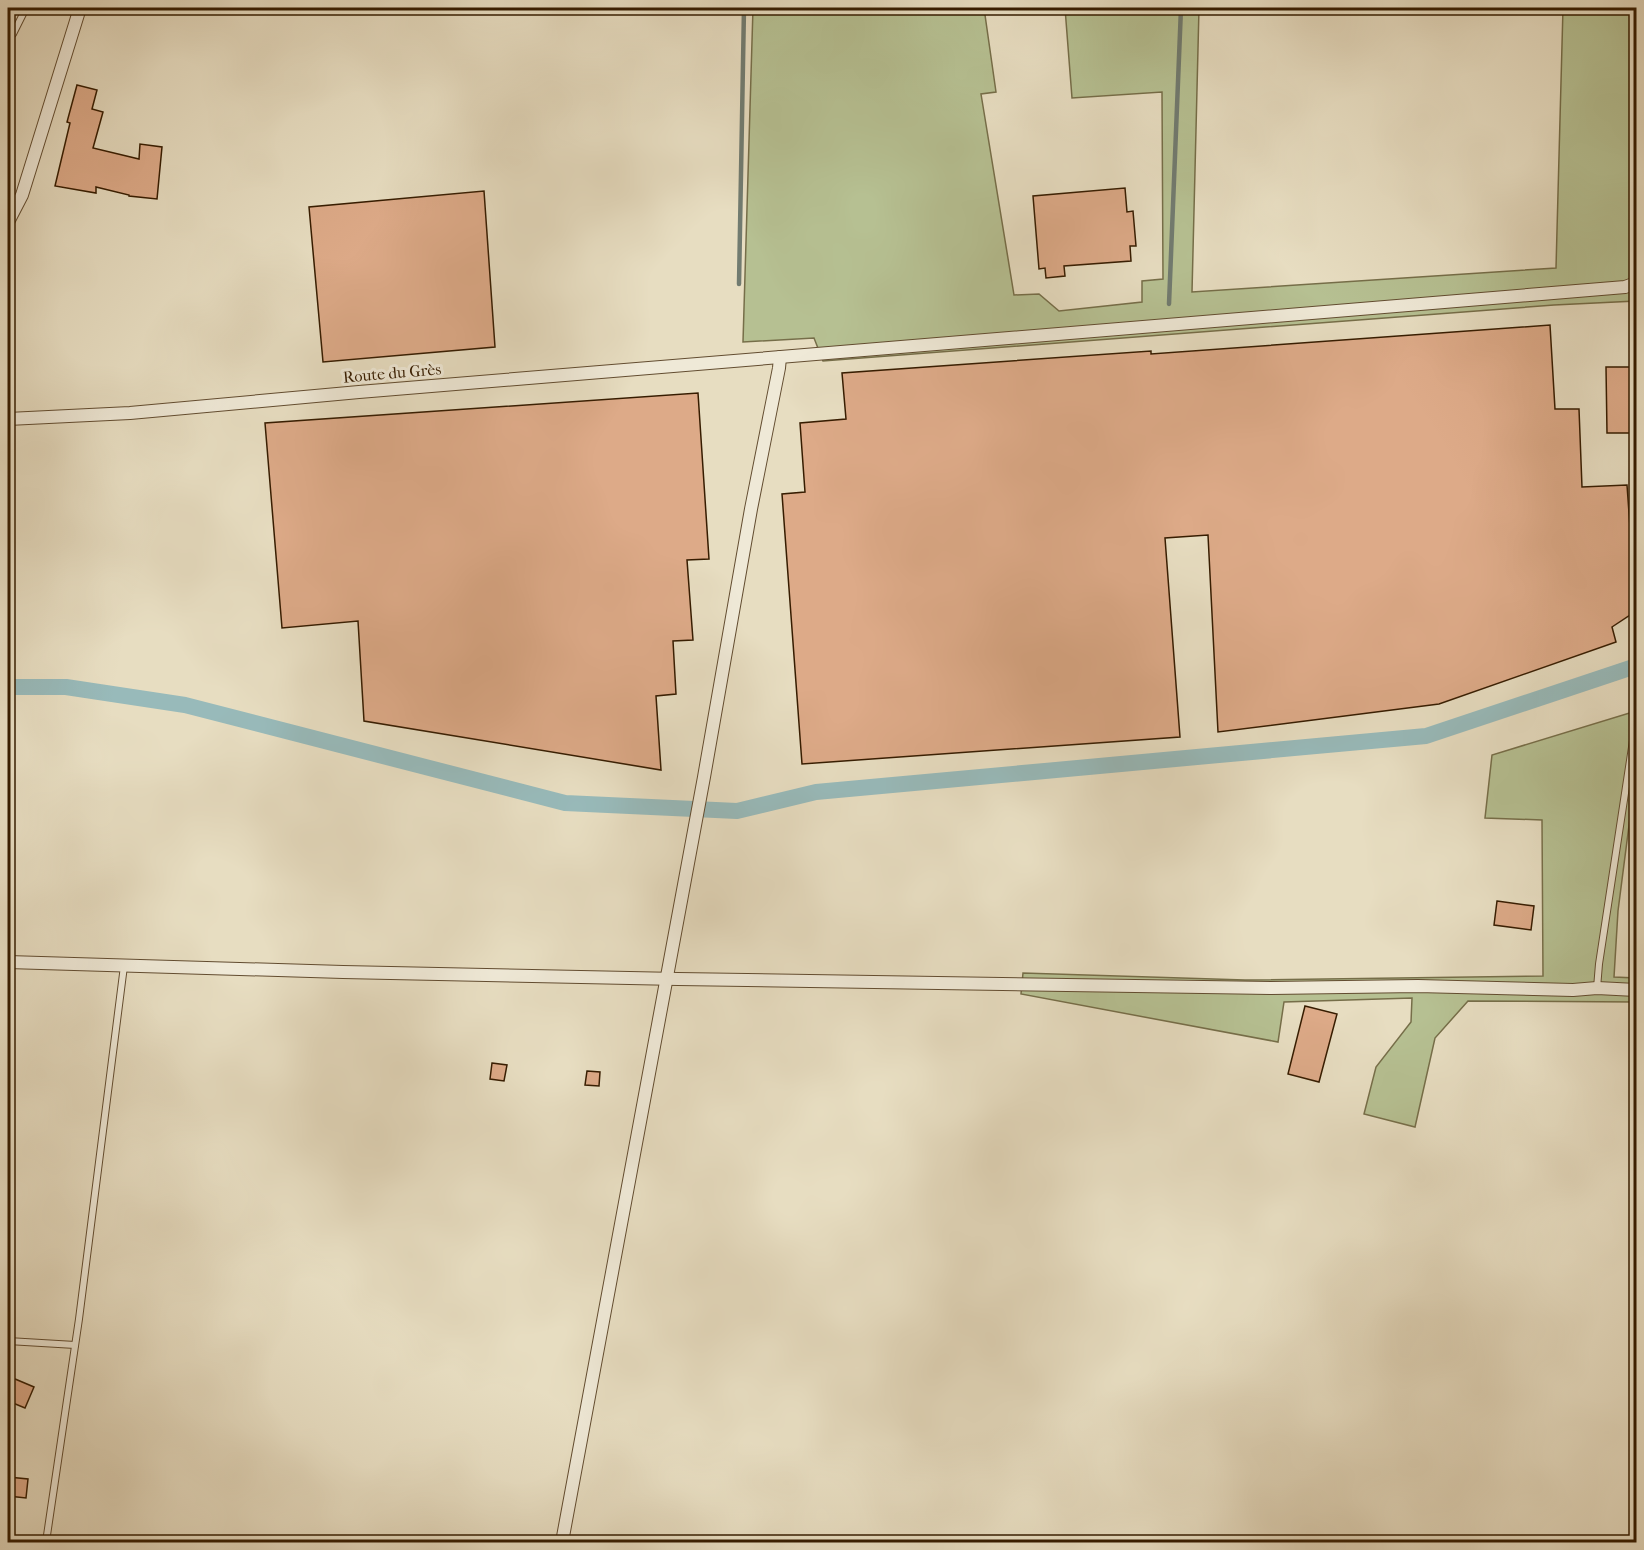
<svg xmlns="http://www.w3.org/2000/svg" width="1644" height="1550" font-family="'IM FELL French Canon',serif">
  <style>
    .green { fill: #b6c092; stroke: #766e49; stroke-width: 1.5 }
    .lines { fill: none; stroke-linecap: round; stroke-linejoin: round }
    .stream { stroke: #717b70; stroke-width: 4.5 }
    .canal { stroke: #98baba; stroke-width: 16 }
    .building { fill: #da8; stroke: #361c00; stroke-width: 1.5 }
    .lane-casing { stroke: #624c30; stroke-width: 8 }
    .street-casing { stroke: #624c30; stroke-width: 14 }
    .lane { stroke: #efe9d7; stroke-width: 6 }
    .street { stroke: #efe9d7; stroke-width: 12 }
    .labels { text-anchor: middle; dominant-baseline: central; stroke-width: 6; stroke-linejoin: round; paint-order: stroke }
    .street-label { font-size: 16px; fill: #361c00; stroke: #efe9d7 }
  </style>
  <rect width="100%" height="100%" fill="#e7ddc1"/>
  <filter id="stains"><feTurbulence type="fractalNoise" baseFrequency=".00333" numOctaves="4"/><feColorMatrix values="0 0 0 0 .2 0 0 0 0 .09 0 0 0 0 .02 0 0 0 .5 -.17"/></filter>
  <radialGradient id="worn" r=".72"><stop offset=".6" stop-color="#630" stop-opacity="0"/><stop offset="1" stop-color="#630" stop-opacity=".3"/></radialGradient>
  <g class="green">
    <polygon points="753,8 984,8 996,92 981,94 1014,295 1039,294 1059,311 1142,302 1142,281 1163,279 1162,92 1072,98 1065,8 1199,8 1192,292 1556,268 1563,8 1636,8 1636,301 1554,305 823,361 814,338 743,342"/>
    <polygon points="1636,711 1636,771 1618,911 1614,977 1636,978 1636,1002 1468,1001 1435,1038 1415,1127 1364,1114 1376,1067 1411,1022 1412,998 1284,1002 1278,1042 1021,994 1023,973 1245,980 1543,976 1542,820 1485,818 1492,755"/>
  </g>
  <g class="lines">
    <g class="stream">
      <polyline points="739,284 744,8"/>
      <polyline points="1169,304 1181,8"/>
    </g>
    <polyline class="canal" points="8,687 66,687 185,705 565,803 737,811 816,792 1426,736 1636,666"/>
  </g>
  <g class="building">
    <polygon points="77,85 97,90 92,109 103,112 93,148 139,159 140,144 162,147 157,199 129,196 129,195 96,187 96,193 55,186 70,123 67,122"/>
    <polygon points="1125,188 1127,212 1133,211 1136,246 1130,246 1131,261 1064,266 1065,276 1046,278 1045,268 1039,269 1033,196"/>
    <polygon points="484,191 495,347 323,362 309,207"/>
    <polygon points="1550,325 1555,409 1579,409 1582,487 1627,485 1636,611 1612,627 1616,642 1439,704 1218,732 1208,535 1165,538 1180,737 802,764 782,494 805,492 800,423 846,419 842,373 1151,351 1151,354"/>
    <polygon points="1606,367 1636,367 1636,433 1607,433"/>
    <polygon points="698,393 709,559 687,560 693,640 673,641 676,694 656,696 661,770 364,721 358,621 282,628 265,423"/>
    <polygon points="1497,901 1534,906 1531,930 1494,925"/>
    <polygon points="1305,1006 1337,1014 1319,1082 1288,1074"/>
    <polygon points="492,1063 507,1065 504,1081 490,1079"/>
    <polygon points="587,1071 600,1072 599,1086 585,1085"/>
    <polygon points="8,1376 34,1387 25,1408 8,1401"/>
    <polygon points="8,1477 28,1479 26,1498 8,1496"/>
  </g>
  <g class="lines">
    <g class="lane-casing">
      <g id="lane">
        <polyline points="8,31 13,34 26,8"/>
        <polyline points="1597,988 1599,964 1636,721"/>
        <polyline points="8,1341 75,1345"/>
        <polyline points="46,1542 79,1319 124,966"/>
      </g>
    </g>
    <g class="street-casing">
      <g id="street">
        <polyline points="8,222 22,195 80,8"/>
        <polyline points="8,419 130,413 359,392 1625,287 1636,283"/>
        <polyline points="8,962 343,972 678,979 1271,988 1418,986 1573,990 1597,988 1636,990"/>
        <polyline points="562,1542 704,777 751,509 779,368 780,357"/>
      </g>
    </g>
    <use href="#lane" class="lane"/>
    <use href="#street" class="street"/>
  </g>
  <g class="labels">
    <g class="street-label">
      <text transform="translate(392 373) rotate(-5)">Route du Grès</text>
    </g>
  </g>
  <rect width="1644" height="1550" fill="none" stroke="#e7ddc1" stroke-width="30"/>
  <rect x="9" y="9" width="1626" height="1532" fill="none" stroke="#361c00" stroke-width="3"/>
  <rect x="15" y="15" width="1614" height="1520" fill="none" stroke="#361c00" stroke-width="1.5"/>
  <rect width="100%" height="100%" filter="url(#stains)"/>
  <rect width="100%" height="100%" fill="url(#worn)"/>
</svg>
